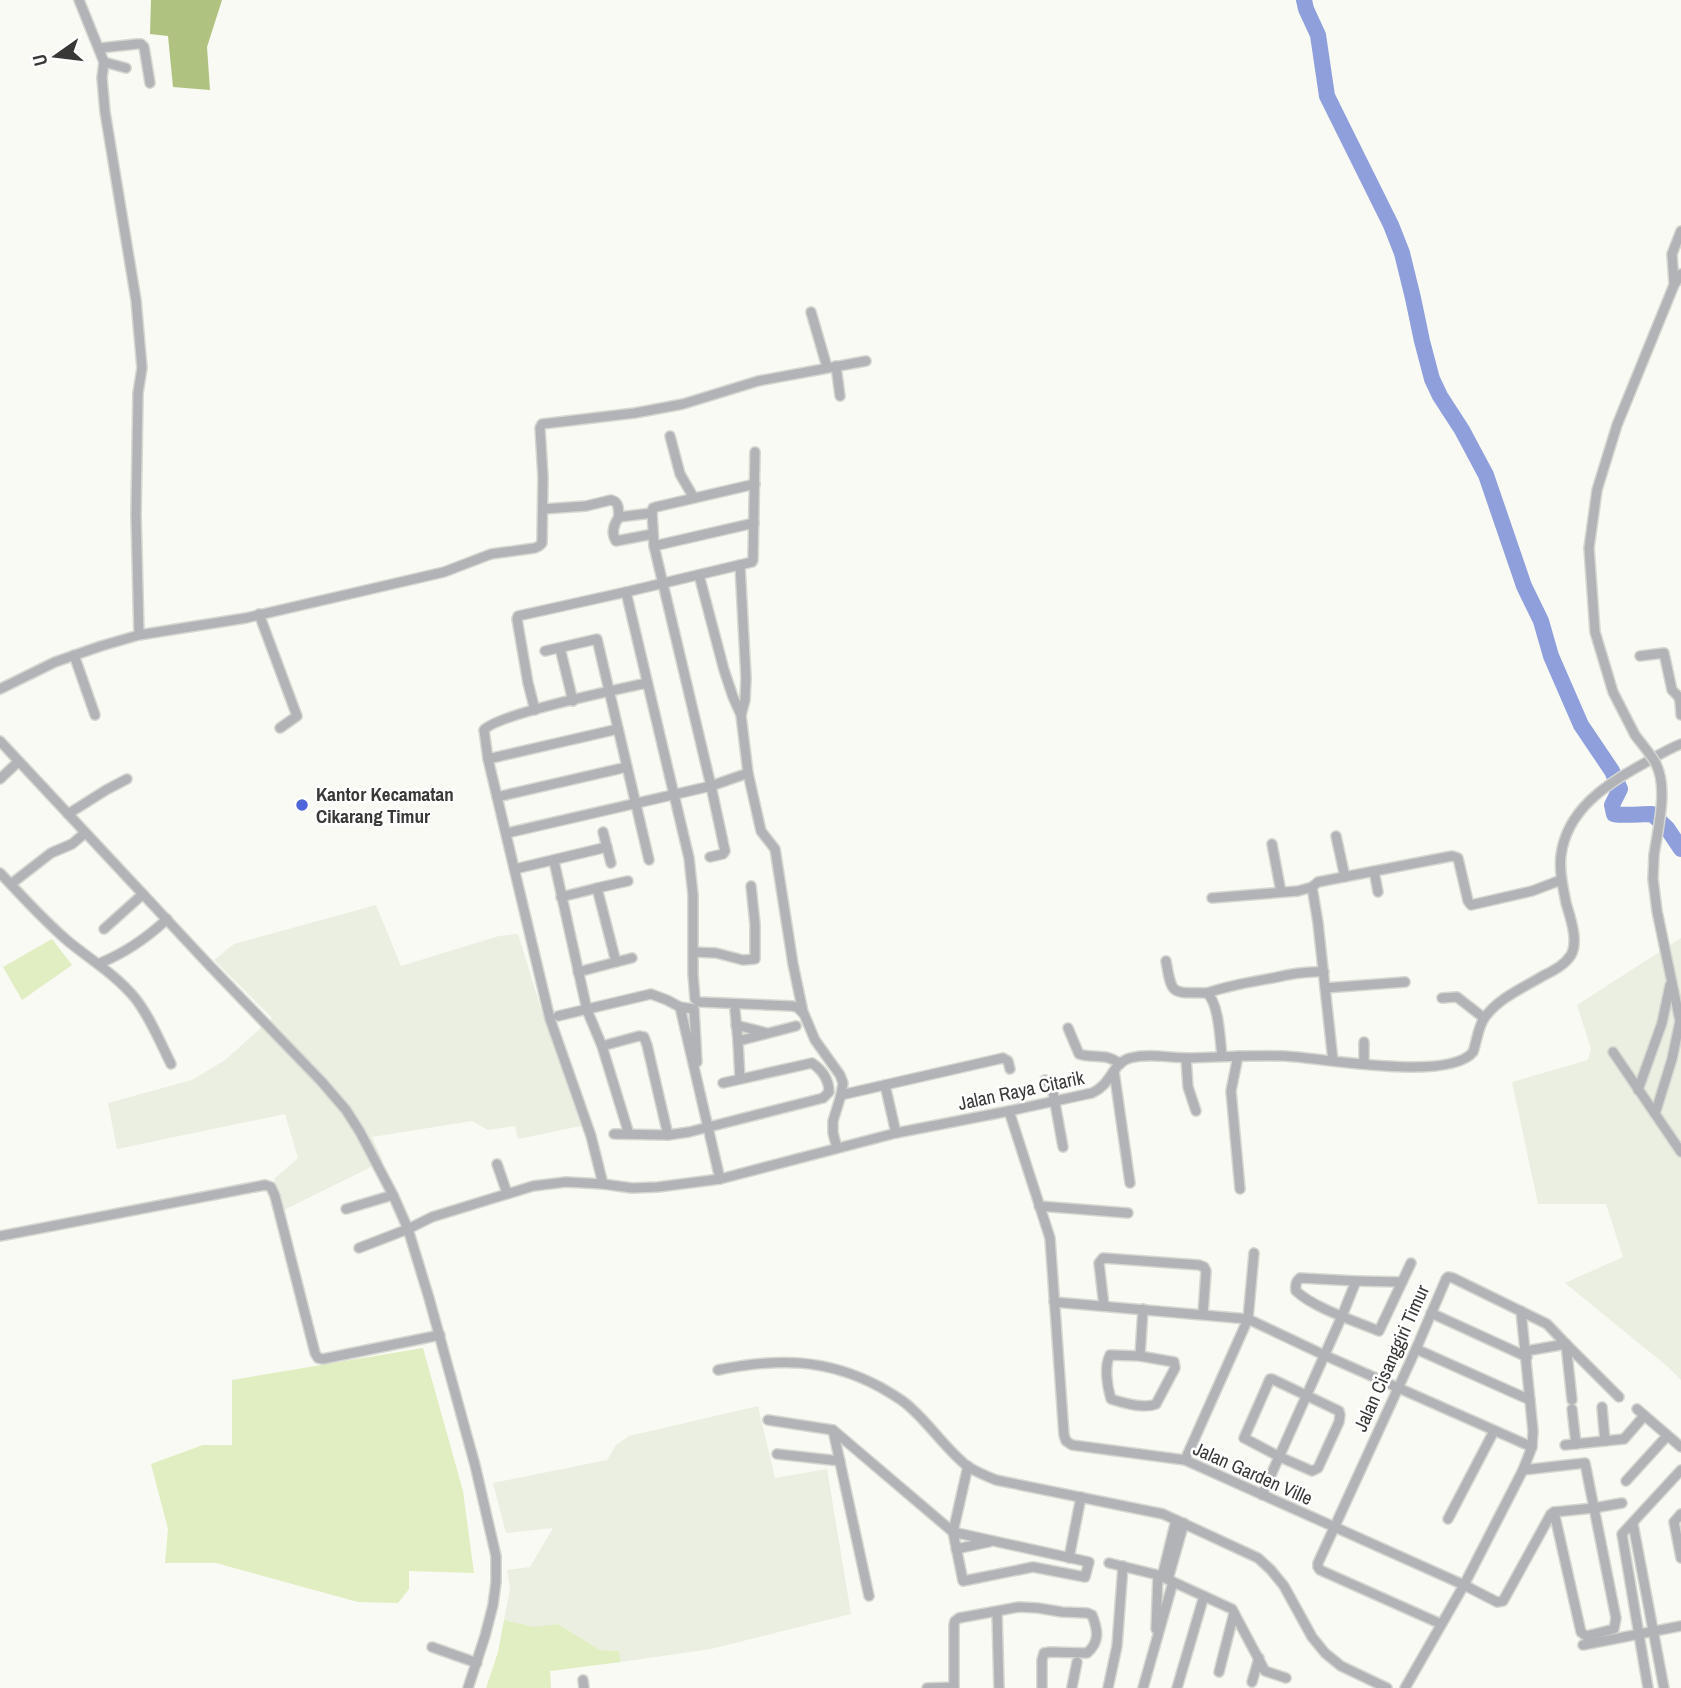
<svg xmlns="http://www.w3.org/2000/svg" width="1681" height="1688" font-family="'Archivo Narrow',sans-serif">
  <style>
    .built { fill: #ebefe1 }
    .green { fill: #e0eec1 }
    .forest { fill: #b0c280 }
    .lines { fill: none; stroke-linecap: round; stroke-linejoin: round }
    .river { stroke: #8e9fdc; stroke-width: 16 }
    .minor-casing { stroke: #d5d7d1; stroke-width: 12 }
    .minor { stroke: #b2b3b6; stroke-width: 9 }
    .minor-bridge-casing { stroke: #d5d7d1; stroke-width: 12; stroke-linecap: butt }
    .minor-bridge { stroke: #b2b3b6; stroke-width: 9 }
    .poi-dot { fill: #5165da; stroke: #fff; stroke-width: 2.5 }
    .labels { text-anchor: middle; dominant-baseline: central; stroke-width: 5; stroke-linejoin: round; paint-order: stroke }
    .poi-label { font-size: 19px; font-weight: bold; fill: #383936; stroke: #fff; text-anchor: start }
    .street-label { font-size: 19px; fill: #383936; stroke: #fff }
  </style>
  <rect width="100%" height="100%" fill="#f8faf3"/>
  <g class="built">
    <polygon points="376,905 401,966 499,936 518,934 543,1015 581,1126 518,1139 515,1126 488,1130 472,1121 372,1137 383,1161 282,1211 274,1179 298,1158 285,1114 117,1149 108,1103 192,1080 225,1060 272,1018 214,960 234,944"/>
    <polygon points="1681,938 1681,1380 1668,1367 1565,1283 1623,1257 1606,1204 1538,1204 1512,1082 1588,1060 1591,1049 1577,1005"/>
    <polygon points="758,1406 775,1478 827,1469 851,1614 711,1649 621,1662 619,1651 600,1650 558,1624 534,1628 504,1620 510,1589 507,1570 530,1567 553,1528 506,1533 493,1483 607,1460 616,1445 629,1436"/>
  </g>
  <g class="green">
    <polygon points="52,939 72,965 22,1000 3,967"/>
    <polygon points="423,1348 463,1491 474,1573 409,1571 409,1589 398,1603 358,1602 216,1563 165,1563 168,1529 151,1464 203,1445 232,1445 232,1380"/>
    <polygon points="504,1620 534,1627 558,1624 600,1650 619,1651 621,1662 550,1671 551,1688 486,1688 498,1652"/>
  </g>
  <polygon class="forest" points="151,0 222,0 207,47 210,90 173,87 168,36 150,34"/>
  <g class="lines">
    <path class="river" d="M1304 0 1306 9 1318 35 1327 96 1391 225 1402 253 1413 298 1422 341 1432 379 1440 396 1462 430 1486 475 1524 586 1541 621 1551 656 1581 725 1612 771 1620 789 1612 805 1614 814C1626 816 1639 814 1652 814L1667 828 1681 849"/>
    <g class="minor-casing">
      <g id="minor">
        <polyline points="79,0 104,62 102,78 105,112 136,300 142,368 138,393 136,514 139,635"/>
        <polyline points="100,48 137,44 141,44 144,47 150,83"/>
        <polyline points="104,62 126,68"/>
        <polyline points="1674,283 1672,254 1681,231"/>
        <polyline points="811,312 827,367"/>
        <polyline points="836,366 840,396"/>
        <polyline points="670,436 680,474 694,498"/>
        <path d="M543 509 586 506 611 500C620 502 618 510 619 517L652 513"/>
        <path d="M619 517C614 524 611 533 616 541L653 534"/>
        <polyline points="654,546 754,523"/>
        <polyline points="740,565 746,678 745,700 741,715"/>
        <polyline points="699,575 724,670 733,697 741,715 748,773 761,831 775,849 793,964 803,1012"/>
        <polyline points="626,592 689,858 693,895 693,974 695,999 699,1002 792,1006 797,1007 804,1014 815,1040 840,1075 843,1083 841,1095 833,1121 833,1133 837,1148"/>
        <polyline points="259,614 297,716 280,728"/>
        <polyline points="560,648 573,701"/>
        <polyline points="545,651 597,639 649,860"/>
        <polyline points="74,655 95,715"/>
        <polyline points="1640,656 1664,653 1672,690 1678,696 1680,701 1681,715"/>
        <polyline points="0,689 55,662 101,646 139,635 246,618 444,572 491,554 535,548 539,546 542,543 543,477 540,428 542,424 635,413 683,404 758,381 866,361"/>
        <polyline points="535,710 528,683 517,619 518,616 626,592 752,562 753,560 755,452"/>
        <polyline points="1635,735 1613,692 1595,632 1589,548 1597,490 1617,425 1674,285 1681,274"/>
        <polyline points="0,741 211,967 321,1081 346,1110 360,1132 393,1195 408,1229 429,1298 475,1465 496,1556 496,1582 493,1605 485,1636 468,1688"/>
        <polyline points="488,759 618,729"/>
        <polyline points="0,779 18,762"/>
        <polyline points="497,797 627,767"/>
        <polyline points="68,814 106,790 127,779"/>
        <polyline points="603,832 611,863"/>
        <polyline points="507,833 711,786 748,773"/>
        <polyline points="1336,836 1345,877"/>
        <polyline points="1272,844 1281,892"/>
        <polyline points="1654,855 1653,879 1657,911 1680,1021 1672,1059 1655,1114"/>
        <polyline points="710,857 723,854 725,851 711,786 654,546 652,512 653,508 656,507 755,484"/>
        <polyline points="554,861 587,1010 602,1046 629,1134"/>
        <polyline points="515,869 607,847"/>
        <polyline points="1374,871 1378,892"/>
        <path d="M0 873C22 896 44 921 69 942 91 960 116 975 135 998 150 1017 160 1042 171 1064"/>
        <polyline points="11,884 51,853 72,844 85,833"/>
        <polyline points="597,888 628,881"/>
        <polyline points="561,897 597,888 616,962 578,972"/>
        <polyline points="1212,898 1298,891 1312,887"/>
        <polyline points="104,929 143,894"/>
        <polyline points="693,952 716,953 743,960 755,959 755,924 751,886"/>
        <path d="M1166 961C1172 997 1172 992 1207 993 1219 1003 1220 1040 1222 1056"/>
        <polyline points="616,962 632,958"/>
        <path d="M98 964C125 953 146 939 167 919"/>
        <polyline points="1325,988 1405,982"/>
        <path d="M1207 993C1230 985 1250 982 1273 978 1290 974 1307 971 1324 972"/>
        <polyline points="1442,998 1457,997 1484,1018"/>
        <polyline points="680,1007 694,1009 697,1062"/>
        <polyline points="735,1010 738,1041 740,1079"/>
        <polyline points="558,1016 651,994 667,1000 680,1007 720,1179"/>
        <polyline points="736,1025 767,1033"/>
        <path d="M1068 1028 1079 1054C1094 1059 1105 1052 1120 1064"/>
        <polyline points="738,1041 796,1026"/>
        <polyline points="1364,1042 1364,1064"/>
        <polyline points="602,1046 639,1036 644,1037 647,1045 668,1135"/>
        <polyline points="1613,1052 1681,1152"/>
        <polyline points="1238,1056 1231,1091 1240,1189"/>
        <polyline points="1186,1058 1188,1087 1196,1111"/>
        <polyline points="1333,1061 1318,923 1312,887 1318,882 1452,856 1458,858 1468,901 1471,905 1532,891 1561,880"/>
        <polyline points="1114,1071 1130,1183"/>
        <polyline points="1045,1080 1052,1087 1063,1147"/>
        <polyline points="885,1085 896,1133"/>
        <polyline points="1638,1090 1662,1023 1670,985"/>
        <polyline points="841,1095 1003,1058 1008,1061 1010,1069"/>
        <polyline points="1009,1111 1050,1238 1064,1435 1066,1441 1072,1445 1185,1460 1464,1585 1405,1688"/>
        <path d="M614 1134 668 1135 689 1132 823 1098 829 1092C829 1080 822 1070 812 1063L723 1083"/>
        <polyline points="497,1164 507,1193"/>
        <path d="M603 1184 591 1136 550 1019 488 759 484 730C497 714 620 689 647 683"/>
        <polyline points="1039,1206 1128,1213"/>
        <polyline points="346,1209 393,1195"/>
        <polyline points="0,1236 265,1185 271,1187 275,1196 315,1353 318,1358 323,1359 440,1335"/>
        <path d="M359 1248 408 1229 432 1217 533 1186 566 1182 603 1184 632 1188 658 1187 720 1179 896 1133 1009 1111 1092 1093C1112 1084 1112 1063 1130 1058 1150 1053 1169 1058 1189 1058 1221 1057 1253 1055 1285 1056 1322 1058 1449 1082 1473 1052 1477 1041 1478 1026 1485 1017 1499 998 1521 989 1541 977 1552 971 1564 966 1571 955 1579 941 1570 917 1566 903 1563 887 1559 871 1561 855 1567 810 1606 784 1643 764 1655 757 1668 749 1681 744"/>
        <polyline points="1356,1281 1402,1282"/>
        <polyline points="1054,1302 1248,1319 1324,1355 1532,1447"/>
        <polyline points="1104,1306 1099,1263 1103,1258 1199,1265 1204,1267 1206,1271 1203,1314"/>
        <polyline points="1521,1311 1533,1431 1532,1447 1523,1470 1464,1585 1497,1602 1503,1601 1551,1514 1554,1512 1594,1508 1622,1503"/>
        <polyline points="1431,1313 1527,1357"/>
        <polyline points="1566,1344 1619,1397"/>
        <polyline points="1566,1344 1572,1400"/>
        <polyline points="1416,1349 1530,1400"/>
        <path d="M1110 1355 1140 1356 1174 1362 1175 1368 1156 1404C1144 1409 1123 1403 1111 1399 1107 1386 1104 1366 1110 1355Z"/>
        <polyline points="1140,1356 1143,1309"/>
        <path d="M718 1370C777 1358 826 1358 880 1387 890 1393 902 1399 911 1408 931 1426 946 1449 967 1466 976 1472 986 1476 996 1480L1163 1514 1258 1558 1271 1570 1284 1586 1312 1637 1325 1653 1341 1666 1387 1688"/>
        <polygon points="1270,1379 1272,1379 1339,1411 1340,1415 1339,1422 1318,1468 1312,1471 1280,1457 1244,1438"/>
        <polyline points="1602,1407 1605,1441"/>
        <polyline points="1572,1409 1576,1444"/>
        <polyline points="1637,1409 1681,1447"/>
        <polyline points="768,1420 833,1430 953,1532 1089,1562 1085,1577 1033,1567 963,1581 953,1532 968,1466"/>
        <polyline points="833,1430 869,1596"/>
        <polyline points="1565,1445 1624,1439 1644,1416"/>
        <polyline points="777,1454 840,1461"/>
        <polyline points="1185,1460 1248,1319 1254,1253"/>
        <polyline points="1523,1470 1585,1463 1616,1618 1614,1629 1586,1636 1581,1632 1554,1512"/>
        <polyline points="1626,1481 1667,1436"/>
        <path d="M1262 1495 1342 1316 1356 1281 1300 1278C1296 1281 1295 1285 1296 1291 1314 1308 1355 1321 1379 1331L1411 1263"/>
        <polyline points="1681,1514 1674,1522 1681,1558"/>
        <polyline points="1448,1519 1494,1431"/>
        <polyline points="1633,1524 1664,1688"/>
        <polyline points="956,1549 989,1542"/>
        <polyline points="1069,1558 1081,1497"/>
        <polyline points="1109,1563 1158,1575 1232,1609 1265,1671 1286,1678"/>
        <polyline points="1162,1577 1176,1520"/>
        <polyline points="1168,1579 1184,1523"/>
        <polyline points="997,1612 999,1688"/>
        <polyline points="1441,1624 1320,1570 1318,1567 1318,1563 1416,1349 1446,1279 1448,1277 1453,1278 1547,1324 1566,1344 1526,1351"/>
        <polyline points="1156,1629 1158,1575"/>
        <polyline points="1583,1645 1681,1626"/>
        <polyline points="432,1647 477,1663"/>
        <polyline points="1219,1672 1234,1613"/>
        <polyline points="583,1680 584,1688"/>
        <polyline points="1252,1682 1259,1658"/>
        <polyline points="1072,1687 1077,1662"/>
        <polyline points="927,1688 954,1687"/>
        <path d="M954 1688V1625L955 1621 959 1618 1019 1607 1038 1608 1062 1612 1087 1613 1092 1615C1098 1630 1100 1642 1087 1653L1050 1652 1044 1653 1042 1660V1688"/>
        <polyline points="1108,1688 1117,1646 1123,1566"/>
        <polyline points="1143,1688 1173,1582"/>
        <polyline points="1177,1688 1204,1596"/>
        <polyline points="1648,1688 1622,1534 1681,1470"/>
      </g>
    </g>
    <use href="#minor" class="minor"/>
    <g class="minor-bridge-casing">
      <path id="minor-bridge" d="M1635 735C1641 743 1649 752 1655 762 1669 787 1658 827 1654 855"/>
    </g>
    <use href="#minor-bridge" class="minor-bridge"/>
  </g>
  <circle class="poi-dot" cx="302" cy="805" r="7"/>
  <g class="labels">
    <g class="poi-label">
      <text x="316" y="794">Kantor Kecamatan<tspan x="316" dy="22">Cikarang Timur</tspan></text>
    </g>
    <g class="street-label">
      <text transform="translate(1021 1090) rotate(-12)">Jalan Raya Citarik</text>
      <text transform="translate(1391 1358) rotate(-66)">Jalan Cisanggiri Timur</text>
      <text transform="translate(1253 1473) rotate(24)">Jalan Garden Ville</text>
    </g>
  </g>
  <g transform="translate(56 56) rotate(256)" stroke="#ffffff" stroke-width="5" paint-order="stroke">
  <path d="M0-5L12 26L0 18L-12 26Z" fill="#383936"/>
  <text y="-10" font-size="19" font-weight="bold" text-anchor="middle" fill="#383936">U</text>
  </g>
</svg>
